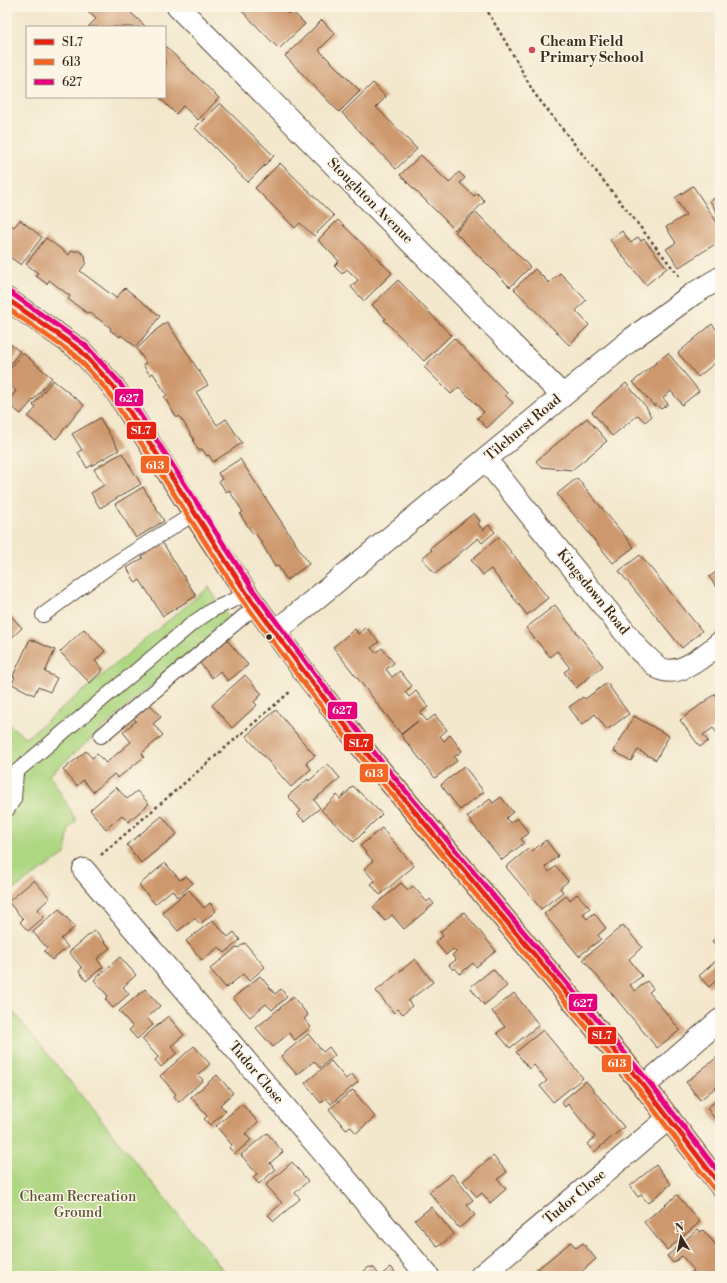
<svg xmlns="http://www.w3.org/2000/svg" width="727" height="1283" font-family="'Libre Bodoni',serif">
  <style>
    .green { fill: #aed782; stroke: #748050 }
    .building { fill: #cd986d }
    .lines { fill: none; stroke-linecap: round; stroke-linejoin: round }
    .service-casing { stroke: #574638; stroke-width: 16 }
    .minor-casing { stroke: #574638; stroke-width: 24 }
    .primary-casing { stroke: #574638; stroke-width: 24 }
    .path { stroke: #574638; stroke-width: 2.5; stroke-dasharray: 3 3; stroke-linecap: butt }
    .service { stroke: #fff; stroke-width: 14 }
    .minor { stroke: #fff; stroke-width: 22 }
    .primary { stroke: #f9bc8a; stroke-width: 22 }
    .bus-1-casing { stroke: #fcf5e5; stroke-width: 8 }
    .bus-2-casing { stroke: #fcf5e5; stroke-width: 8 }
    .bus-3-casing { stroke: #fcf5e5; stroke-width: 8 }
    .bus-1 { stroke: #e42313; stroke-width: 5 }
    .bus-2 { stroke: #f26522; stroke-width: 5 }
    .bus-3 { stroke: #e5007d; stroke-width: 5 }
    .poi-dot { fill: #d1495b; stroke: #fcf5e5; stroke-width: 1.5 }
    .bus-dot { fill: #3b2a1e; stroke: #fcf5e5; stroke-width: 1.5 }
    .labels { text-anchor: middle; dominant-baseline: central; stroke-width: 3; stroke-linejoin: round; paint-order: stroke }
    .poi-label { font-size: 14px; font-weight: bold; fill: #3b2a1e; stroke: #fcf5e5; text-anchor: start }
    .street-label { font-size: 14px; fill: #3b2a1e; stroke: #fcf5e5 }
    .park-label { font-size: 14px; fill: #585537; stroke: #fcf5e5 }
    .line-badge { stroke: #fcf5e5; stroke-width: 1.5 }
    .badge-label { font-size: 11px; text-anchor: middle; font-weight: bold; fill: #fff }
  </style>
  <rect width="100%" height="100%" fill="#fcf5e5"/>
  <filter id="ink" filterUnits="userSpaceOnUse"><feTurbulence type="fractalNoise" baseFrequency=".025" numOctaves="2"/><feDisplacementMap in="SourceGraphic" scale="8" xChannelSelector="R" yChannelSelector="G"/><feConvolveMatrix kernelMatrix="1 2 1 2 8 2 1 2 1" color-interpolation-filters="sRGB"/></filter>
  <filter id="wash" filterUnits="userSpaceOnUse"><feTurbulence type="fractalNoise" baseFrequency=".012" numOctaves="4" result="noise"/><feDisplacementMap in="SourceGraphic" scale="16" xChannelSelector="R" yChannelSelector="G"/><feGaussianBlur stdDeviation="0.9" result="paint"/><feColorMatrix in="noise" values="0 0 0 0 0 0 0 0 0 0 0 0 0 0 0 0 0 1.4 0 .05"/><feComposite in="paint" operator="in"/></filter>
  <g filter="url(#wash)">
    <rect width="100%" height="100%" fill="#f3e7cc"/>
    <g class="green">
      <polygon points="209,587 231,622 140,695 50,775 76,820 69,829 65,854 7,894 7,723 26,738"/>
      <polygon points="7,1004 228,1276 7,1276"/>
    </g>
    <g id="blocks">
      <g class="building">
        <polygon points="84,7 125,7 146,27 88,27 96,19"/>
        <polygon points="238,7 281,7 288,14 291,10 305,24 279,49"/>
        <polygon points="322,20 335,34 319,50 360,91 339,112 285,56"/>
        <polygon points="165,46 219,98 198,120 183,106 176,114 159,97 165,97"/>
        <polygon points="373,83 386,97 376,107 417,149 396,169 342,113"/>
        <polygon points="220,103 274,156 248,182 234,169 235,168 195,128"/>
        <polygon points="421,155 449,183 459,172 465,178 460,183 474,196 477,193 485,201 455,230 400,175"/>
        <polygon points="280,163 334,216 314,236 300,223 295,228 255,188"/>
        <polygon points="693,186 720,227 720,241 679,267 666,249 676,243 666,227 686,215 675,198"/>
        <polygon points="720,195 720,217 710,201"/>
        <polygon points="476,212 530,267 510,287 455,232"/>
        <polygon points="20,220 42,237 21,265 7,255 7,222 14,227"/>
        <polygon points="338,220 392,273 364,301 351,287 358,280 347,269 342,274 334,266 339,261 318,240"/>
        <polygon points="622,231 631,243 638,237 641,241 644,239 667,268 646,285 610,240"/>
        <polygon points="46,238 69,255 71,251 79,251 85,255 86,263 80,271 116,298 125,288 160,316 136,347 121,335 120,337 110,330 111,328 89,312 87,313 68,299 70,296 49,280 47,284 36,276 38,273 26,264"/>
        <polygon points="535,269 549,283 560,273 586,300 576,311 589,325 569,345 514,289"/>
        <polygon points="398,280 451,335 424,361 384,320 386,319 372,305"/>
        <polygon points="167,322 208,385 196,392 217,425 226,419 242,443 213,462 209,455 207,456 202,449 199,451 193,441 194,440 184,423 179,416 177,418 164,397 167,395 153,373 150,375 143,365 146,363 137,349 156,330"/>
        <polygon points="712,324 720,334 720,359 698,377 678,353"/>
        <polygon points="454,338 507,393 505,395 513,403 487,428 477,418 484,412 459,387 451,394 424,367"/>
        <polygon points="7,341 20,352 7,368"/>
        <polygon points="23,353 52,378 21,414 7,403 16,391 7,383 7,372"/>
        <polygon points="668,353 699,391 682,405 671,391 663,398 668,404 661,409 656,404 654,406 633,382"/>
        <polygon points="53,380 84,405 56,439 28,417 36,408 33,405"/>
        <polygon points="626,383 647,408 651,417 645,422 638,415 612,436 592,412"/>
        <polygon points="100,418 119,450 87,468 78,452 82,450 72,434"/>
        <polygon points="587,418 607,441 572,470 541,467 536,461"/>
        <polygon points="122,453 141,484 100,508 91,493 104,485 94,469"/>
        <polygon points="240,459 309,564 287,580 278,566 275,567 260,540 255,533 253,534 247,525 240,514 243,512 229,490 226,492 219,481 222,479 218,473"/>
        <polygon points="577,478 634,547 613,563 557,494"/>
        <polygon points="143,487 164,521 136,538 115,504"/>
        <polygon points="474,513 480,521 478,524 483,530 489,525 495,532 482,543 478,538 435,574 422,558 432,550 430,548"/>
        <polygon points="499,537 548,598 527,615 491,569 483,575 471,560"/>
        <polygon points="161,540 196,596 163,616 140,580 136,583 127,568 143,558 140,553"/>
        <polygon points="640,555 702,631 682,648 619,571"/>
        <polygon points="720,569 720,591 709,577"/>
        <polygon points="555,605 603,666 576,688 564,672 570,668 557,651 550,657 526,628"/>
        <polygon points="7,611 22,628 7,642"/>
        <polygon points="366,627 379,642 371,648 376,653 382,648 394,663 386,669 392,677 400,671 412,686 405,692 407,694 409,697 416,691 428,707 420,713 427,721 435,715 447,730 440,736 444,741 450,735 462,751 454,757 457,761 435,778 401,735 418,721 401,734 333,647 355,629 358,634"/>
        <polygon points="84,629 105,651 95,661 103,670 90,683 60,652"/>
        <polygon points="30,639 55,650 45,672 57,678 50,692 38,687 34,695 12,684 15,677 13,676"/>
        <polygon points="227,640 248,665 228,681 220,671 212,678 200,663"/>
        <polygon points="245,675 262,694 254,702 257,705 232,728 212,705"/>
        <polygon points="607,683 629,714 607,730 595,714 582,725 569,707 583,697 585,699"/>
        <polygon points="715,694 720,700 720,731 717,733 713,728 703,735 708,741 700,747 680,720"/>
        <polygon points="147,701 161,717 153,724 163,735 142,753 144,757 118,778 114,774 93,792 83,780 77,786 63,770 86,751 92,758 97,754 106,763 131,742 123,732 136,721 131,715"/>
        <polygon points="276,710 315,756 306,763 311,769 291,787 246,736"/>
        <polygon points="634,716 669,736 656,760 638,750 631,761 614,751"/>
        <polygon points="328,764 340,778 314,800 320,808 304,821 297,814 301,811 288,796 308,779 309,781"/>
        <polygon points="464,766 484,792 460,810 441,785"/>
        <polygon points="353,786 382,814 354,842 321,810 337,795 340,799"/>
        <polygon points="116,787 127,799 137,791 149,804 128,822 122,815 106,829 90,810"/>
        <polygon points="501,797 513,812 506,818 510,823 517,818 529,833 521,839 524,843 502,860 467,817 490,799 493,803"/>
        <polygon points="162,816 177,834 141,863 127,845"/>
        <polygon points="382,828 414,866 380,895 371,884 375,881 364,869 373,861 360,846"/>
        <polygon points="546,840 558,856 545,867 549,872 556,866 568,881 560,888 563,892 541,909 506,867 528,849 531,852"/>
        <polygon points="165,863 180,880 186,876 193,883 177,897 172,890 155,904 139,885"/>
        <polygon points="34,880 50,898 37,910 44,917 28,931 20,922 23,919 8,902"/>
        <polygon points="401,883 408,890 413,886 427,902 430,899 434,904 404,929 392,915 385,921 373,907"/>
        <polygon points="189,890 204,908 210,903 216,911 200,924 195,918 178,931 162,912"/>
        <polygon points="577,894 590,908 583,914 585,917 587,919 594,913 606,928 598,935 601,939 579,956 544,914 566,896 570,900"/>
        <polygon points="59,909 75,927 61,939 68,947 52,960 44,951 47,948 33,932"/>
        <polygon points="464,912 496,951 476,967 473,963 460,974 455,968 453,970 449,965 456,960 452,955 456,952 453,949 446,955 435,942 443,936 440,932"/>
        <polygon points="213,920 228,937 234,932 240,940 225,953 219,947 202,960 186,941"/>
        <polygon points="623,925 642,947 629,959 642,976 630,985 635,991 647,981 653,989 649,992 680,1030 657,1048 583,959"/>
        <polygon points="95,930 110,948 97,959 103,967 86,981 79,971 82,968 69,952"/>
        <polygon points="720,934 720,950 712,941"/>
        <polygon points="245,943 265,967 249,981 243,974 226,988 210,969 237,947 238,948"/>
        <polygon points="120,957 136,975 123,987 129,994 113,1008 105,999 108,996 94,980"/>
        <polygon points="719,958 720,977 709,987 699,976"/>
        <polygon points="415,959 433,982 408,1001 412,1006 403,1014 398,1009 394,1013 376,991"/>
        <polygon points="493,969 507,986 484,1005 470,987"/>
        <polygon points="260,976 275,994 281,989 287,997 272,1010 266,1004 250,1017 233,998"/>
        <polygon points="145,989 160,1006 147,1018 153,1025 137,1039 129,1030 133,1027 119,1011"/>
        <polygon points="514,993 539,1025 510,1048 497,1033 505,1027 492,1011"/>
        <polygon points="293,997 308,1015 304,1019 311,1027 295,1040 289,1033 273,1047 256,1028"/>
        <polygon points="168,1016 184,1035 171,1046 177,1053 161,1067 155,1060 158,1057 142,1039"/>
        <polygon points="543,1030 583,1078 553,1102 540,1086 547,1081 534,1065 529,1069 516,1052"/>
        <polygon points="308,1034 323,1052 329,1047 335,1055 320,1068 314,1061 297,1075 281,1056"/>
        <polygon points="194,1046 210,1064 198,1075 203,1080 179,1102 174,1096 176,1094 160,1076"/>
        <polygon points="720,1055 720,1084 700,1100 686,1082"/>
        <polygon points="331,1061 346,1079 352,1074 358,1082 331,1104 326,1098 321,1103 305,1083"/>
        <polygon points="217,1075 233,1093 220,1105 226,1111 210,1125 204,1119 207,1116 191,1097"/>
        <polygon points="586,1081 624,1127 594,1152 587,1144 595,1137 568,1104 565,1107 561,1102"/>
        <polygon points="353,1090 375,1117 356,1133 350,1126 346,1130 329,1109"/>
        <polygon points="720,1098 720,1126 707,1108"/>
        <polygon points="242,1104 258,1122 245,1134 251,1140 235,1154 229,1148 232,1145 216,1126"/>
        <polygon points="267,1133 283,1152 270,1163 275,1170 259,1184 253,1177 257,1174 241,1155"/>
        <polygon points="493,1156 507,1172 498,1179 506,1189 490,1203 482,1193 477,1197 463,1181"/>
        <polygon points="292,1162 308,1181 295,1193 300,1199 274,1221 268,1215 282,1203 266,1185"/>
        <polygon points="656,1165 671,1184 648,1203 641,1195 638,1197 630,1186"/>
        <polygon points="452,1174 473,1200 467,1205 475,1215 459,1228 429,1192"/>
        <polygon points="677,1195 700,1222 667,1250 644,1222"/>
        <polygon points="431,1207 454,1234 438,1247 415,1220"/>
        <polygon points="698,1229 701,1232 703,1230 720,1250 720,1261 716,1264 720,1269 720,1271 714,1276 687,1276 694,1270 682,1256 673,1263 667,1256"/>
        <polygon points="571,1242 576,1248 583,1243 596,1259 580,1273 583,1276 533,1276 531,1274"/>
        <polygon points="369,1267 374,1268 380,1276 358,1276"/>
        <polygon points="391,1267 398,1276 380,1276"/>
      </g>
    </g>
  </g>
  <g filter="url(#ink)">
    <use href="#blocks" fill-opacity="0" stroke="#574638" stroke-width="1"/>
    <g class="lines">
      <g class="service-casing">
        <g id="service">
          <polyline points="43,615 106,569 195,513"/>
          <polyline points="101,736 256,606"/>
          <polyline points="7,810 14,799 16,772 193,623 212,610 247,594"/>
        </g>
      </g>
      <g class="minor-casing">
        <g id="minor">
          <polyline points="178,7 562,395"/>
          <path d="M486 460 640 651C646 656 652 663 659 668 679 679 706 654 720 643"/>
          <polyline points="275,632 633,338 693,294 720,278"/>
          <polyline points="84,870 428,1276"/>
          <polyline points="644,1086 720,1020"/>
          <polyline points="481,1276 669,1118"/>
        </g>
      </g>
      <g class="primary-casing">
        <polyline id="primary" points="7,299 80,350 113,386 213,543 247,594 308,677 375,764 644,1086 720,1185"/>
      </g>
      <g class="path">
        <polyline points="485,7 515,58 534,93 679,276"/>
        <polyline points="101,855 291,691"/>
      </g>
      <use href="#service" class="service"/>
      <use href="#minor" class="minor"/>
      <use href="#primary" class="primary"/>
      <g class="bus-1-casing">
        <polyline id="bus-1" points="7,299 80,350 113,386 247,594 308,677 375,764 644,1086 720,1185"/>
      </g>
      <g class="bus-2-casing">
        <polyline id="bus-2" points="7,308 75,355 107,390 241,598 302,681 370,768 639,1090 714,1189"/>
      </g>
      <g class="bus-3-casing">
        <polyline id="bus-3" points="11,293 85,345 119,382 253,590 314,673 380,760 649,1082 720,1174"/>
      </g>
      <use href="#bus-1" class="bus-1"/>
      <use href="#bus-2" class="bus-2"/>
      <use href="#bus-3" class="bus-3"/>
    </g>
  </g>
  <circle class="poi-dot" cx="532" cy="50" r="4"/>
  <circle class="bus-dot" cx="269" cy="637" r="3.5"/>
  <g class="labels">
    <g class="poi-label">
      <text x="540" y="42">Cheam Field<tspan x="540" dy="16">Primary School</tspan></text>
    </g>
    <g class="street-label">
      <text transform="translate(370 201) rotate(45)">Stoughton Avenue</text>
      <text transform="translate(523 428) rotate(-40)">Tilehurst Road</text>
      <text transform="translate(593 592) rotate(51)">Kingsdown Road</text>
      <text transform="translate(256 1073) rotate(50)">Tudor Close</text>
      <text transform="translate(575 1197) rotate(-40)">Tudor Close</text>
    </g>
    <g class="park-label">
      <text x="78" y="1197">Cheam Recreation<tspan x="78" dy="16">Ground</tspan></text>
    </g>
  </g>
  <g class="line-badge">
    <rect x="114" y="388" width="30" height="19" rx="4" fill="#e5007d"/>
    <rect x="126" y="421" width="31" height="19" rx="4" fill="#e42313"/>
    <rect x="140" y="455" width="30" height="19" rx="4" fill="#f26522"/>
    <rect x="327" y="701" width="31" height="19" rx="4" fill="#e5007d"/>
    <rect x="343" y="733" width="31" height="19" rx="4" fill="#e42313"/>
    <rect x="359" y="763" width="30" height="20" rx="4" fill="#f26522"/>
    <rect x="568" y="993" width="30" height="19" rx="4" fill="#e5007d"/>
    <rect x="587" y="1026" width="30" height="19" rx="4" fill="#e42313"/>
    <rect x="601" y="1054" width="31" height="19" rx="4" fill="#f26522"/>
  </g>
  <g class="badge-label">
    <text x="129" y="402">627</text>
    <text x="141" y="434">SL7</text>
    <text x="155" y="469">613</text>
    <text x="342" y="714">627</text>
    <text x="359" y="747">SL7</text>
    <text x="374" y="777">613</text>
    <text x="583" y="1007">627</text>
    <text x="602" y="1039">SL7</text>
    <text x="617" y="1067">613</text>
  </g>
  <rect width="727" height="1283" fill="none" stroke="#fcf5e5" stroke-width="24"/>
  <rect x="26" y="26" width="140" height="72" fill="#fcf5e5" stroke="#afa495"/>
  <rect x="34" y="39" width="20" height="6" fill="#e42313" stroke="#afa495"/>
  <text x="62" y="46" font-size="12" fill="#3b2a1e">SL7</text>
  <rect x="34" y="59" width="20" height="6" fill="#f26522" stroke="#afa495"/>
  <text x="62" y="66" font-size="12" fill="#3b2a1e">613</text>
  <rect x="34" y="79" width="20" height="6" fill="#e5007d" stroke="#afa495"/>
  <text x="62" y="86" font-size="12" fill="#3b2a1e">627</text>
  <g transform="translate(681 1237) rotate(350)" stroke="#fcf5e5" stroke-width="3" paint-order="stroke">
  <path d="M0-3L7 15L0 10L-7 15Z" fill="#3b2a1e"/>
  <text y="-6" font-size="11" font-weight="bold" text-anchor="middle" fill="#3b2a1e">N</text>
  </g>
</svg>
